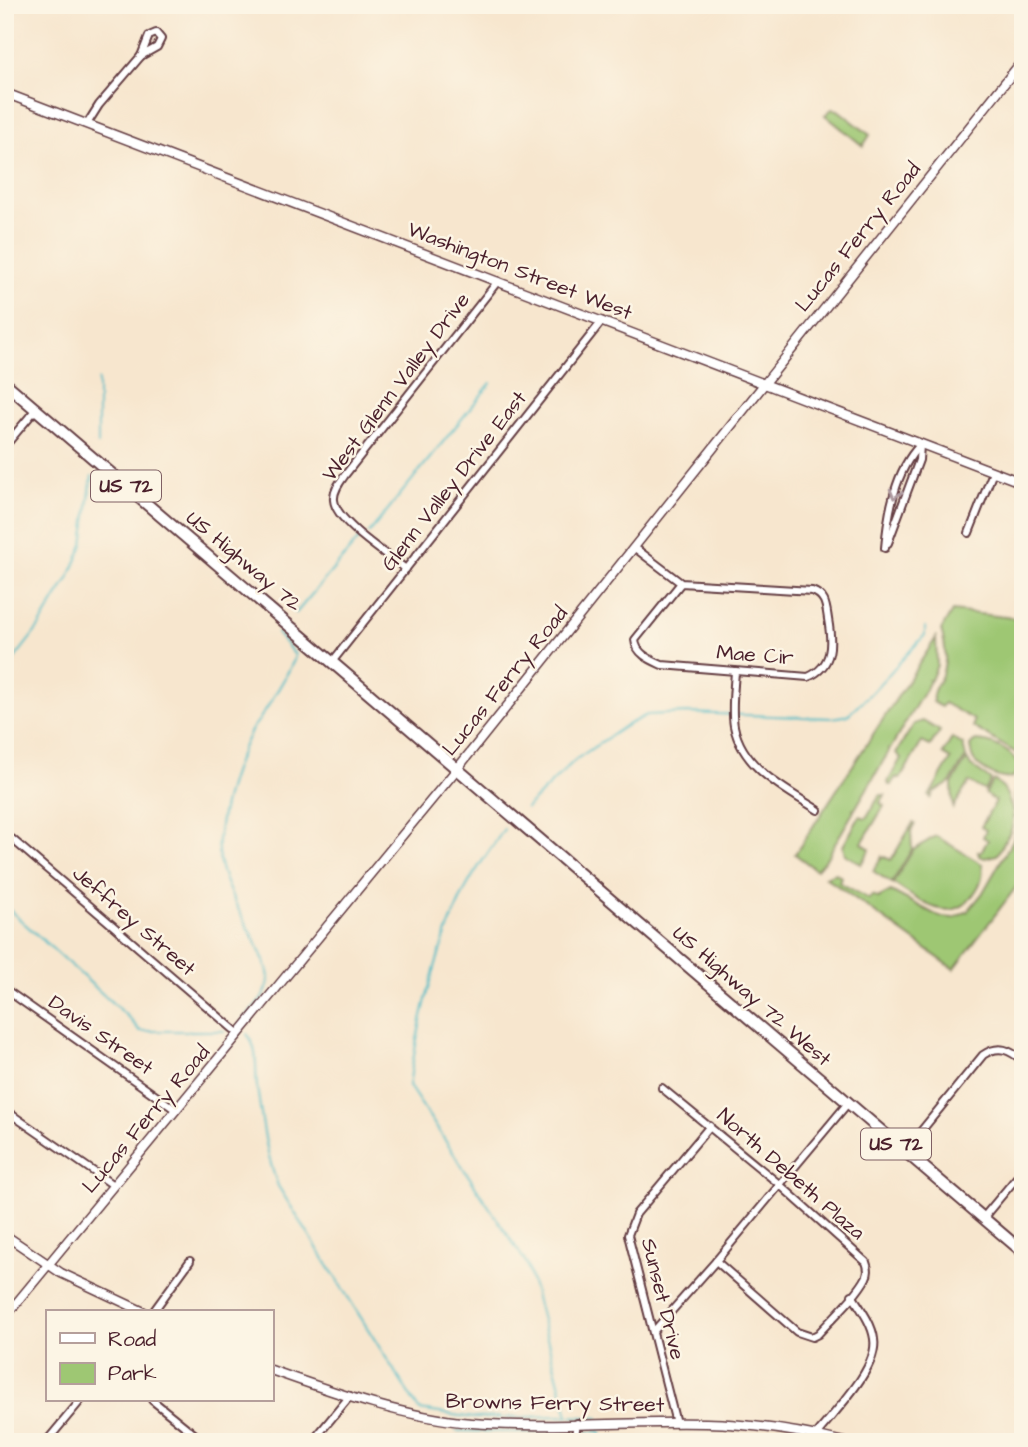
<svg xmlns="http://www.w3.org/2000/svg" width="1028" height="1447" font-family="'Architects Daughter',sans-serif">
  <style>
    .green { fill: #9ec773; stroke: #74734f; stroke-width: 2 }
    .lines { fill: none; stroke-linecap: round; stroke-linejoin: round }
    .stream { stroke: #4dbbc6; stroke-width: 2 }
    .street-casing { stroke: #643d43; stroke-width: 10 }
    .secondary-casing { stroke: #643d43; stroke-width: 11 }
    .highway-casing { stroke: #643d43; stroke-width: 14 }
    .street { stroke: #fff; stroke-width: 6 }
    .secondary { stroke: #fff; stroke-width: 8 }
    .highway { stroke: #fff; stroke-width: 10 }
    .oneway { stroke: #ae9aa0 }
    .labels { text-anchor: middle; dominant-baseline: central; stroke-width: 5; stroke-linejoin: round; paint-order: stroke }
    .shield { fill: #fcf5e5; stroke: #7f5f63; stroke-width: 2 }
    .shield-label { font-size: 19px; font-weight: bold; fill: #4a1f2b }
    .street-label { font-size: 21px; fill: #4a1f2b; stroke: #fcf5e5 }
  </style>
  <rect width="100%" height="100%" fill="#fcf5e5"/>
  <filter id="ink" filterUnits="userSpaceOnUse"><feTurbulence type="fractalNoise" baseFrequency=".0143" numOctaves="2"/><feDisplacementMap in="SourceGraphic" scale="14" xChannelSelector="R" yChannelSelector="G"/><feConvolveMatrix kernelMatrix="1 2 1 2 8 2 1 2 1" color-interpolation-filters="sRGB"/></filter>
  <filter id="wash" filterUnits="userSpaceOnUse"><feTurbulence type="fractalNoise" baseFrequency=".00686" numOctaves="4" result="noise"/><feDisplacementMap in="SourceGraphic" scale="28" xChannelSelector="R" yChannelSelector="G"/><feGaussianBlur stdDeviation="1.57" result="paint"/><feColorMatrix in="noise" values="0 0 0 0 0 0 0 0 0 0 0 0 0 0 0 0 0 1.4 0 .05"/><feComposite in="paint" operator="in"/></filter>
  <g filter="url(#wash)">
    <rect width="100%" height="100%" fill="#f7e6ce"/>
    <g class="green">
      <polygon points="832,109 838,110 870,135 863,146 825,115"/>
      <path d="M952 611 1023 619V762L1018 754 973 727 974 720 944 703 941 707 933 702C931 691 938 685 942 675 947 660 946 645 941 630Z"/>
      <polygon points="936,638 937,665 931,680 929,680 930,681 889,751 888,750 888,753 855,809 853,809 854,811 826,859 816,870 795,854"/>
      <polygon points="923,721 940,731 930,746 922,742 900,779 896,777 891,785 889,785 888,782 901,758 896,753 914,724"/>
      <polygon points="952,738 963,745 966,757 950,783 934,792 931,798 929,796 951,759 943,754"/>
      <path d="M975 741C992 741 1011 750 1019 765 1016 790 986 774 975 762 971 758 971 752 970 746Z"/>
      <polygon points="967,759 971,766 991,780 985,791 969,782 953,808 952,784"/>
      <polygon points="1023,772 1023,878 954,969 825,877 835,873 841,877 839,882 869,899 872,895 878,898 891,891 940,917 954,918 968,911 982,894 1013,840 1018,825 1015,796"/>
      <path d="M994 780C1008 788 1017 815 1011 830 1007 839 1001 847 997 855L985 858 979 856 978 851 981 852 988 840 983 837 986 830 981 827 996 801 985 794Z"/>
      <polygon points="880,795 885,795 880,803 884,806 862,843 870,849 861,864 845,854 843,846 860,816 866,818"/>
      <polygon points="913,823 915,824 911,831 912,849 892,883 873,871 882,856 891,860"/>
      <path d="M936 836 982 864C984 877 981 884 973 895 952 927 917 900 893 883L913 850Z"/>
    </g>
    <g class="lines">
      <g class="stream">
        <polyline points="98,380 98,444"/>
        <polyline points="369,533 491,383"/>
        <polyline points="296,613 359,539"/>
        <polyline points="5,671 39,627 69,577 83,545 92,476"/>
        <polyline points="526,808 575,760 625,726 647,715 686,713 832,718 848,715 871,693 925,635 925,627"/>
        <path d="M504 829C490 851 472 873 461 898 435 955 418 1024 409 1086L527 1264 568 1416 599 1418"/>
        <polyline points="5,906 128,1017 140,1031 224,1031"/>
        <path d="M240 1024C249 1013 265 999 268 985 271 974 265 963 261 954 247 921 214 876 218 840 222 804 234 765 250 733 252 728 256 724 259 720 272 700 284 681 294 660L295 655 277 633"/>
        <path d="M247 1034C259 1048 255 1070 257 1087 262 1121 266 1154 278 1186L419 1410 474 1418 566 1416"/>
        <polyline points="456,1431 561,1433"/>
        <polyline points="587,1433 600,1431 603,1442"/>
      </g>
    </g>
  </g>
  <g filter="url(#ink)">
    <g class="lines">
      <g class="street-casing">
        <g id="street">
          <polygon points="156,33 161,39 157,47 141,56 149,36"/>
          <polyline points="87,124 99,105 141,56"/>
          <polyline points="5,446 36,409"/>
          <polyline points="969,533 993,472"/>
          <polyline points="888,543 919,460 920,445"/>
          <path d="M635 548 681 583 812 591C826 596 826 606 828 619 832 642 834 666 808 677L662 665C651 660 636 654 635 640L681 583"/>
          <path d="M885 548C888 513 895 471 920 445"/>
          <path d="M406 569C389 556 335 521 334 500 333 491 340 482 345 475L498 281"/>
          <polyline points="332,662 602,321"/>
          <path d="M735 671C734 689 731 709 734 726 742 768 785 789 818 810"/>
          <polyline points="5,836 12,839 239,1034"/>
          <polyline points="5,989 176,1110"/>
          <path d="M662 1088 779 1184 866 1262C868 1267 869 1273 866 1278 856 1297 833 1317 818 1334L812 1337 797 1332 716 1261"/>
          <polyline points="5,1110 113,1185"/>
          <path d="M905 1151 983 1055C999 1044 1010 1050 1023 1061"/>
          <polyline points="983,1218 1023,1170"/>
          <polyline points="153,1312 190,1261"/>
          <polyline points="653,1332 716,1261 848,1103"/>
          <polyline points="152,1400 204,1442"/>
          <polyline points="676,1423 628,1235 636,1214 710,1126"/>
          <path d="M816 1435C834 1412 879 1368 874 1339 872 1323 860 1308 852 1295"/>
          <polyline points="46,1442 81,1400"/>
          <polyline points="179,1442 189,1430"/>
          <polyline points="312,1442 350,1396"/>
          <polyline points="574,1442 577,1423"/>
        </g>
      </g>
      <g class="secondary-casing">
        <g id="secondary">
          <polyline points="5,93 1023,483"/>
          <polyline points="5,1235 61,1273 144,1312"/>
          <polyline points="5,1317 457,769 1023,60"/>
          <path d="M271 1370C336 1393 402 1417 472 1423 550 1429 629 1421 706 1423 752 1424 799 1431 844 1442"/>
        </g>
      </g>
      <g class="highway-casing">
        <polyline id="highway" points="5,383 1023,1252"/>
      </g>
      <use href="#street" class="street"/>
      <use href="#secondary" class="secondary"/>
      <use href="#highway" class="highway"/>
    </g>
    <defs><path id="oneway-chevron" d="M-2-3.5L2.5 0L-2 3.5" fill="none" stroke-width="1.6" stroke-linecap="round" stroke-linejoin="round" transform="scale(1.75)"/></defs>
    <use class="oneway" href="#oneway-chevron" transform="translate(895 494) rotate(106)"/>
  </g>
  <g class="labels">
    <g class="shield">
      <rect x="91" y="470.5" width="70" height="31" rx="5"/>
      <rect x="861" y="1128.5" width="70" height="31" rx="5"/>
    </g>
    <g class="shield-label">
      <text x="126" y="486">US 72</text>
      <text x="896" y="1144">US 72</text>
    </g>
    <g class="street-label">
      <text transform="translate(858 237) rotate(-51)">Lucas Ferry Road</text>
      <text transform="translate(520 271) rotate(21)">Washington Street West</text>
      <text transform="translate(396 387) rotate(-53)">West Glenn Valley Drive</text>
      <text transform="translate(454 481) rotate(-52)">Glenn Valley Drive East</text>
      <text transform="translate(244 561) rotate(40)">US Highway 72</text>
      <text transform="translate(755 655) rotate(4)">Mae Cir</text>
      <text transform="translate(505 681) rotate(-51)">Lucas Ferry Road</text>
      <text transform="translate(134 921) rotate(41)">Jeffrey Street</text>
      <text transform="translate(752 996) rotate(41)">US Highway 72 West</text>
      <text transform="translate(101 1035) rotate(35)">Davis Street</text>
      <text transform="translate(146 1119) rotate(-50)">Lucas Ferry Road</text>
      <text transform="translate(791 1174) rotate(41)">North Debeth Plaza</text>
      <text transform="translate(663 1299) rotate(76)">Sunset Drive</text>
      <text transform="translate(555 1403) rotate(1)">Browns Ferry Street</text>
    </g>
  </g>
  <rect width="1028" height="1447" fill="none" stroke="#fcf5e5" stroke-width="28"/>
  <rect x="46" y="1310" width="228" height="91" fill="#fcf5e5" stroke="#b59f9b" stroke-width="2"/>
  <rect x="60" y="1333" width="35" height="10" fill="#ffffff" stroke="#b59f9b" stroke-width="2"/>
  <text x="108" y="1346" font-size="21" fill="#4a1f2b">Road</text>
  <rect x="60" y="1363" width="35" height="21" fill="#9ec773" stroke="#b59f9b" stroke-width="2"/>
  <text x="108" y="1380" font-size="21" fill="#4a1f2b">Park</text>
</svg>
